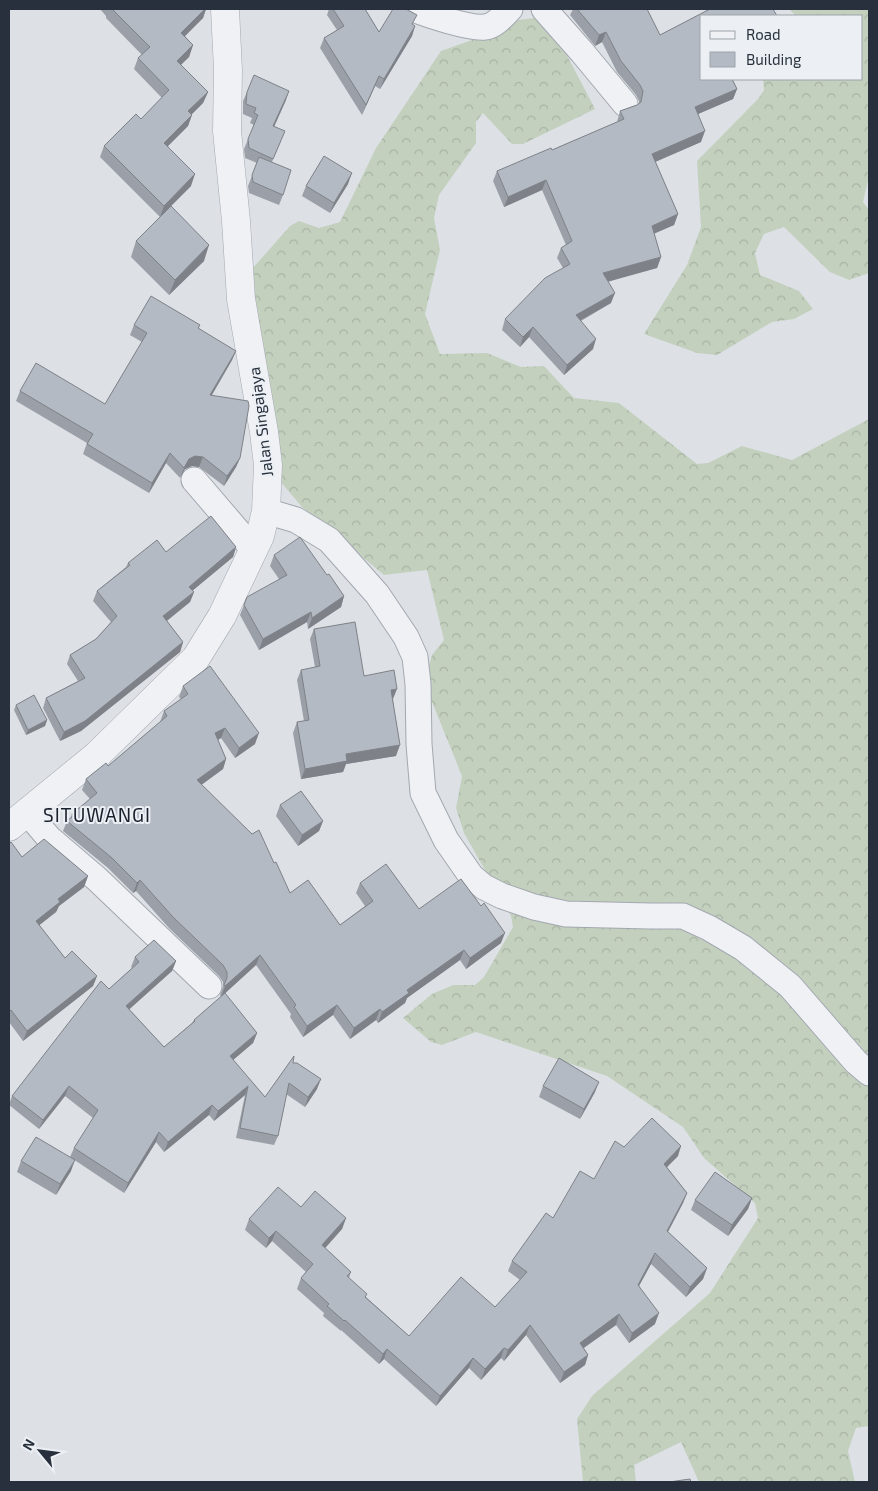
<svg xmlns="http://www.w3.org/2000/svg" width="878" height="1491" font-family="'Exo 2',sans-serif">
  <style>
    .forest { fill: url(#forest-crowns) }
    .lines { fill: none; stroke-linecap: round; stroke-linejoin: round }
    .minor-casing { stroke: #a3a8b0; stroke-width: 27 }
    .tertiary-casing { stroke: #a3a8b0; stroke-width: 29 }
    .minor { stroke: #eff1f5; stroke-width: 25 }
    .tertiary { stroke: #eff1f5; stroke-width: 28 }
    .wall { fill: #9ba0a8 }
    .shaded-wall { fill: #7e8288 }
    .building { fill: #b4bac3; stroke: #7e8288 }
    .labels { text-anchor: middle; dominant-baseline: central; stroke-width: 4; stroke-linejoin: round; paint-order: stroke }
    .street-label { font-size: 16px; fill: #27303c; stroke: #ecf0f4 }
    .quarter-label { font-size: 19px; letter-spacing: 1px; fill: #1a212d; stroke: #ecf0f4 }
  </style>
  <defs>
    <pattern id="forest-crowns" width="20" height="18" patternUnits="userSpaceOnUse" patternTransform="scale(1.25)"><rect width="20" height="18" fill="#c3d0be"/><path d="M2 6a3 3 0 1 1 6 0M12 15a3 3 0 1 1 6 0" fill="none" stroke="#a8b3a4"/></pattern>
  </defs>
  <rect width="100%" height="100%" fill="#dde1e6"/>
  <g class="forest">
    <polygon points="789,9 869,9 869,176 863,202 869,210 869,273 849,280 830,272 784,227 764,234 755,253 760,275 799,291 813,309 794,319 772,322 717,355 697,353 644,334 687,265 701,227 697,161 758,99 764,90 763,79 862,79 862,16 796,16"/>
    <polygon points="535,18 560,42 595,109 523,144 512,144 483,113 476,122 476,143 439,195 434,218 440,250 425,314 440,354 487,353 521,367 544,366 574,398 619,403 697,464 708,463 742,446 792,460 869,419 869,1426 856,1428 848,1451 855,1482 699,1482 681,1442 634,1465 636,1482 583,1482 577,1419 592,1396 710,1293 758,1218 755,1203 704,1158 683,1127 607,1076 476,1032 442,1045 431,1042 403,1018 432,994 453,985 475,985 484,977 513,927 511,916 464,833 456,808 462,776 424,682 432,655 444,640 427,570 384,575 302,507 280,481 247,285 253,268 290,226 299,221 319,228 340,222 376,148 441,51 495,32 510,21"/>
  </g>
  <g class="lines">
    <g class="minor-casing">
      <g id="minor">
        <path d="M413 9C428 15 470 29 485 27 495 26 503 16 510 9"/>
        <polyline points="544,9 582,52 625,104"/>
        <polyline points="194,480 254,550"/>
        <polyline points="266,511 296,520 329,540 377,594 406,637 415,657 418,684 419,744 423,793 446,840 471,876 484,887 502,896 534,907 566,914 650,916 683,916 709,928 743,948 790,986 856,1062 869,1073"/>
        <polyline points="27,812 49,838 97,879 209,986"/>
      </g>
    </g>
    <g class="tertiary-casing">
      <polyline id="tertiary" points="9,827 96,756 196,658 222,616 260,536 266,511 268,465 264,432 241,299 236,221 227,131 228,70 225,9"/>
    </g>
    <use href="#minor" class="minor"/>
    <use href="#tertiary" class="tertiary"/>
  </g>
  <g class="wall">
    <polygon points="100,9 206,9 203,18 185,36 193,45 189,57 181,65 208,92 203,103 192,114 188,126 168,146 191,186 160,217 100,157 104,146 141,119 162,98 134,69 138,58 142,55 106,18 106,16"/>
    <polygon points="329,9 365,9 379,32 413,25 415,26 412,36 380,89 375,86 362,115 320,48 324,38 337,30 327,15"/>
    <polygon points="573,9 647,9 660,35 706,11 706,9 773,9 702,16 737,89 733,99 698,114 701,142 655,162 678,214 674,225 654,233 661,257 657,268 608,281 611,303 581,321 593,349 564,375 529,337 520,347 502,330 505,319 563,268 557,258 561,248 566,245 542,190 504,207 493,181 497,171 552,150 617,122 620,111 639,104 639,101 636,95 617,72 602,42 595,46 570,15"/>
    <polygon points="247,92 286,100 274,126 281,141 272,162 283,195 279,205 249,193 248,186 257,163 245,158 244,149 254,125 250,123 252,118 243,114 243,101"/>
    <polygon points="348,184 330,213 302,196 306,186"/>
    <polygon points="136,241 204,261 169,295 131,257"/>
    <polygon points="134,325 200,325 198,329 236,351 232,360 212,395 240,458 236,467 224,486 199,467 192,466 185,469 180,478 166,463 149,493 83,454 87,443 16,401 20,391 105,404 142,342 130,335"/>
    <polygon points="236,547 233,557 192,591 194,592 190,602 167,621 183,642 180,652 81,731 60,741 43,708 46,698 78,681 67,664 70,655 96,639 111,622 93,601 97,591 126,567 128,563 166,552"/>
    <polygon points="274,555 327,575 344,596 341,607 308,629 307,622 259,650 240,615 244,605 279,579 270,566"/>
    <polygon points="314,629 364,676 393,699 396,756 346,764 343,772 301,779 293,733 297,722 304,721 297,680 301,670 315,667 310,639"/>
    <polygon points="183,686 255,744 235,758 221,738 218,740 226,759 223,769 201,785 274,863 290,893 340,925 365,906 356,893 360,883 419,909 501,943 466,969 460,960 407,998 405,1003 378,1023 376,1020 350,1039 333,1015 303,1037 290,1017 291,1014 256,965 224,994 257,1033 253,1043 233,1060 265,1097 293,1063 317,1089 305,1107 286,1094 278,1136 274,1145 236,1138 245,1095 214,1121 209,1115 164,1152 156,1142 124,1193 70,1157 74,1148 93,1118 65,1096 39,1129 9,1105 12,1096 109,989 132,968 131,967 135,957 176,961 172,971 129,1009 164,1047 192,1023 194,1020 221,997 220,995 223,987 223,982 219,976 169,928 136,891 133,893 108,868 63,831 67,821 70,819 72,814 90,799 82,790 86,779 108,766 160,722 164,711 181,699 179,697"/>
    <polygon points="16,705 47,720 45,726 26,735 14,710"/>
    <polygon points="280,805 323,821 319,831 298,846 276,816"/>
    <polygon points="9,844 22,857 88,876 84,887 59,906 56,912 39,925 65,958 97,976 93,986 23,1041 9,1022"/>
    <polygon points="543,1086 595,1092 580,1119 539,1097"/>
    <polygon points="624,1147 678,1156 667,1167 687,1193 683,1203 668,1232 707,1268 703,1279 686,1297 651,1264 639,1286 655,1324 629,1343 616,1325 584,1348 588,1355 585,1365 560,1383 526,1335 504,1361 501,1358 481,1380 469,1368 436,1406 384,1359 379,1364 341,1330 341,1331 323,1316 324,1313 297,1289 301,1278 306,1272 272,1241 266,1248 245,1230 249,1219 301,1207 346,1218 342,1229 325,1248 351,1272 349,1278 366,1297 409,1336 495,1307 520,1280 508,1271 512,1261 553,1218 594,1179"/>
    <polygon points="21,1161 71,1171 56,1195 17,1172"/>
    <polygon points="752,1198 748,1209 728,1236 691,1210 695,1200"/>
  </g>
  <g class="shaded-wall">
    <polygon points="205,9 206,9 203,18 177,44 181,33"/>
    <polygon points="415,26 412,36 380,89 384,79"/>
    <polygon points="606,32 602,42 595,46 599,35"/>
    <polygon points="193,45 189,57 173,72 177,61"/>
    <polygon points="379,76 375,86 362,115 366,105"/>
    <polygon points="737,89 733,99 691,117 695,107"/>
    <polygon points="289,91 286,100 270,136 273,126"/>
    <polygon points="208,92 203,103 184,122 188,111"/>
    <polygon points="192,115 188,126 160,154 164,143"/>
    <polygon points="705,131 701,142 648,165 652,154"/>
    <polygon points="352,173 348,184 330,213 334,203"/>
    <polygon points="195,174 191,186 160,217 164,206"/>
    <polygon points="546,180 542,190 504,207 508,197"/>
    <polygon points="678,214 674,225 649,236 652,226"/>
    <polygon points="209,245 204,261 169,295 175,280"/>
    <polygon points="661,257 657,268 600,284 603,273"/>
    <polygon points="615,293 611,303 572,325 576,315"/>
    <polygon points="533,327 529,337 520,347 523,337"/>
    <polygon points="596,339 593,349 564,375 567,365"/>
    <polygon points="236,351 232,360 206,405 210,395"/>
    <polygon points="170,453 166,463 149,493 152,483"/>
    <polygon points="195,456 203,457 199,467 192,466 185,469 180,478 184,468 189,459"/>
    <polygon points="240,458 236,467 224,486 227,476"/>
    <polygon points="236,547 233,557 186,596 189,587"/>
    <polygon points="194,592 190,602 160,626 163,616"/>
    <polygon points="344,596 341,607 308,629 312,618"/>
    <polygon points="311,612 307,622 259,650 263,639"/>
    <polygon points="183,642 180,652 81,731 60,741 64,732"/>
    <polygon points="397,689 393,699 387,700 391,690"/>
    <polygon points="47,720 45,726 26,735 28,730"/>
    <polygon points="225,728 221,738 211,744 215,733"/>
    <polygon points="259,733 255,744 235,758 239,748"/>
    <polygon points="400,745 396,756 346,764 343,772 301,779 305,769 346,754"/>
    <polygon points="226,759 223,769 193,791 197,780"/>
    <polygon points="323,821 319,831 298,846 302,835"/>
    <polygon points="88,876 84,887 59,906 56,912 32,931 36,921 58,899"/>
    <polygon points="140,880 136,891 133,893 137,883"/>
    <polygon points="505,933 501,943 466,969 470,958"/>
    <polygon points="464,950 460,960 407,998 405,1003 378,1023 382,1012 407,990"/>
    <polygon points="260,955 256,965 221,997 225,986"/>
    <polygon points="176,961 172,971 123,1015 126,1006"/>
    <polygon points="97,976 93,986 23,1041 27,1031"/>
    <polygon points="337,1005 333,1015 303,1037 307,1026"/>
    <polygon points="380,1009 376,1020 350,1039 354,1028"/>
    <polygon points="257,1033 253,1043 226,1066 230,1056"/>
    <polygon points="321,1079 317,1089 305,1107 308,1097"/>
    <polygon points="599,1082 595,1092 580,1119 584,1109"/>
    <polygon points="69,1086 65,1096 39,1129 43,1120"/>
    <polygon points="248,1086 245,1095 214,1121 218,1111"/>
    <polygon points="212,1105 209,1115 164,1152 168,1142"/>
    <polygon points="159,1132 156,1142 124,1193 128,1183"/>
    <polygon points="681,1146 678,1156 660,1174 664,1164"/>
    <polygon points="75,1160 71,1171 56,1195 60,1184"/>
    <polygon points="687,1193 683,1203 663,1241 667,1231"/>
    <polygon points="752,1198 748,1209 728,1236 732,1225"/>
    <polygon points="346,1218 342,1229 318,1256 322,1245"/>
    <polygon points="276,1231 272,1241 266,1248 269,1238"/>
    <polygon points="655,1253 651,1264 634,1295 638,1285"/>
    <polygon points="707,1268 703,1279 686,1297 690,1287"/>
    <polygon points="659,1313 655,1324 629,1343 632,1333"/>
    <polygon points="619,1314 616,1325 576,1353 580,1343"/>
    <polygon points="530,1325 526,1335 504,1361 508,1350"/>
    <polygon points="504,1348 501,1358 481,1380 485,1369"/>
    <polygon points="387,1349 384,1359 379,1364 383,1354"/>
    <polygon points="588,1355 585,1365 560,1383 564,1372"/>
    <polygon points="473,1358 469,1368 436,1406 440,1396"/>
  </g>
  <g class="building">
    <polygon points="112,9 205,9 181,33 193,45 177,61 208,92 188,111 192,115 164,143 195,174 164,206 104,146 136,114 141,119 169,90 138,58 150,47"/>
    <polygon points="333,9 365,9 379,32 393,9 406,9 417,15 412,24 415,26 384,79 379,76 366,105 324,38 344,26"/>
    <polygon points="577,9 647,9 660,35 710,9 773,9 777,16 702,16 702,79 732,79 737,89 695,107 705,131 652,154 678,214 652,226 661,257 603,273 615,293 576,315 596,339 567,365 533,327 523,337 505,319 545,278 570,264 561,248 572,241 546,180 508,197 497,171 551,148 552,150 624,119 620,111 637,105 641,102 643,91 640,85 621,61 606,32 599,35"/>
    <polygon points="254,75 289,91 273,126 285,131 273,159 249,148 248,139 258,115 254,113 256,108 246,104 247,92"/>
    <polygon points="324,156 352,173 334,203 306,186"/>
    <polygon points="259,157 291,170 283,195 253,182 252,175"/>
    <polygon points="171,206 209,245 175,280 136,241"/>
    <polygon points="151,296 200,325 198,328 236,351 210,395 248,401 249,406 240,458 227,476 203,457 195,456 189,459 184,468 170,453 152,483 87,444 93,434 20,391 36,363 105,404 147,333 134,325"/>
    <polygon points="211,516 236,547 189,587 194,592 163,616 183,642 85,721 64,732 46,698 85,678 70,655 96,639 117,616 97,591 130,565 128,563 157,540 166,552"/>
    <polygon points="300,537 327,575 329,574 344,596 312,618 311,612 263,639 244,605 247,597 287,575 274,555"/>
    <polygon points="355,622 364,676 394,670 397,689 391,690 400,745 346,754 347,761 305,769 297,722 309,720 301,670 320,666 314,629"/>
    <polygon points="210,666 259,733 239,748 225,728 215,733 226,759 197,780 252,834 259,830 274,863 276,862 290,893 308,880 340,925 373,901 360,883 386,864 419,909 461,879 481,906 484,903 505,933 470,958 464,950 407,990 409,993 382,1012 380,1009 354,1028 337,1005 307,1026 294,1007 296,1005 260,955 225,986 224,985 227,978 227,972 223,965 173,917 140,880 137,883 112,858 67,821 73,816 72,814 97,793 86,779 106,763 108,766 167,716 164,711 188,694 183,686"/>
    <polygon points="34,695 47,720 28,730 16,705"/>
    <polygon points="301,791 323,821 302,835 280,805"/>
    <polygon points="44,839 88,876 58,899 60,902 36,921 65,958 72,951 97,976 27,1031 11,1010 9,1012 9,844 11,842 22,857"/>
    <polygon points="154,940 176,961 126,1006 164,1047 195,1021 194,1020 225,993 257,1033 230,1056 265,1097 294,1056 293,1063 297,1063 321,1079 308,1097 289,1083 278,1136 240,1128 248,1086 218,1111 212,1105 168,1142 159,1132 128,1183 74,1148 98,1110 69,1086 43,1120 12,1096 101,981 109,989 139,962 135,957"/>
    <polygon points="559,1058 599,1082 584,1109 543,1086"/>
    <polygon points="652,1118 681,1146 664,1164 687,1193 667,1231 707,1268 690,1287 655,1253 638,1285 659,1313 632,1333 619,1314 580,1343 588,1355 564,1372 530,1325 508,1350 504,1348 485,1369 473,1358 440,1396 387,1349 383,1354 345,1320 344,1321 327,1306 329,1304 301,1278 313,1264 276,1231 269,1238 249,1219 278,1187 301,1207 315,1191 346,1218 322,1245 351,1272 347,1276 367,1294 365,1297 409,1336 461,1277 495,1307 527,1272 512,1261 546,1213 553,1218 580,1171 594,1179 615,1141 624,1147"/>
    <polygon points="36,1137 75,1160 60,1184 21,1161"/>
    <polygon points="715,1172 752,1198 732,1225 695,1200"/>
    <polygon points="690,1479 691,1482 669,1482"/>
  </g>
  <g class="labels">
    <g class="street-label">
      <text transform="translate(260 422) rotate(-97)">Jalan Singajaya</text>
    </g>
    <g class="quarter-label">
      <text x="97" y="814">SITUWANGI</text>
    </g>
  </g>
  <rect width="878" height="1491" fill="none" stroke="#27303c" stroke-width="20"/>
  <rect x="700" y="15" width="162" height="65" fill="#ecf0f4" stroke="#9da3aa"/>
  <rect x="710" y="31" width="25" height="8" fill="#eff1f5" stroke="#9da3aa"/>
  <text x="746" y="40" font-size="15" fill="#27303c">Road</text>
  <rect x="710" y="52" width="25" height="15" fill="#b4bac3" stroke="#9da3aa"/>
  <text x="746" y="65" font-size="15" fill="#27303c">Building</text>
  <g transform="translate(40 1451) rotate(299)" stroke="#ecf0f4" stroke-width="4" paint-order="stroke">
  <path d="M0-4L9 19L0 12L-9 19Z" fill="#27303c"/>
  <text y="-8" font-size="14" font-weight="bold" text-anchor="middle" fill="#27303c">N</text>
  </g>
</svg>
